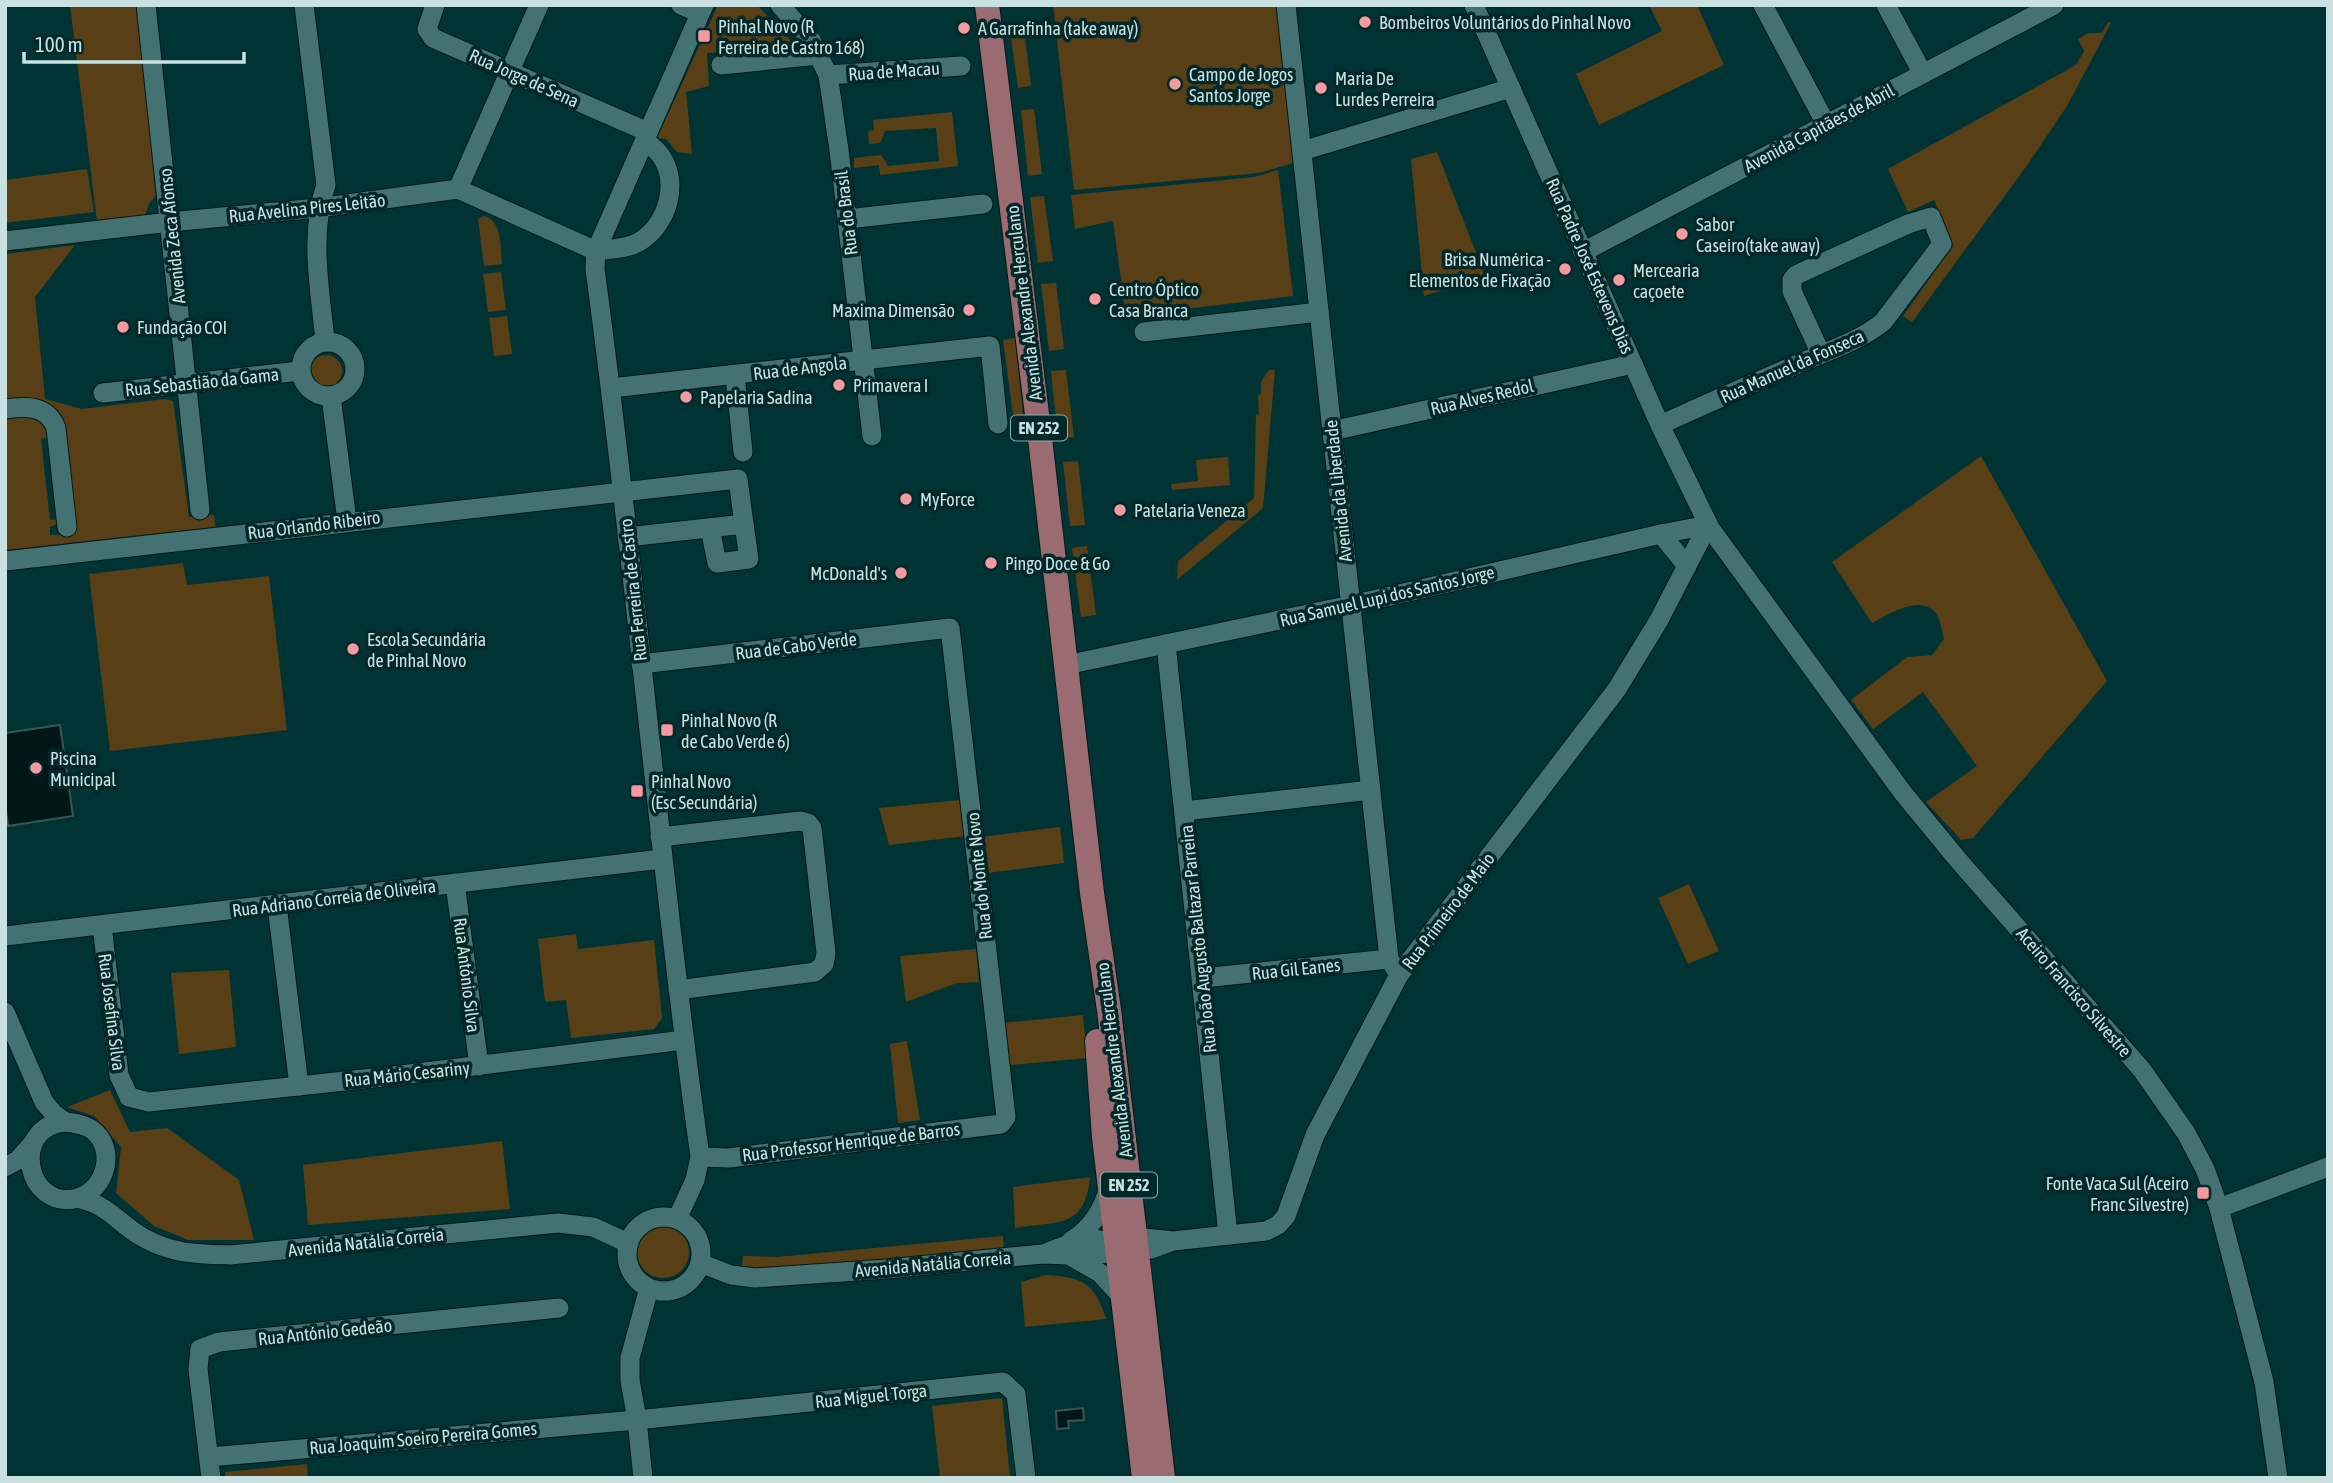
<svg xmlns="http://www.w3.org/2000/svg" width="2333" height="1483" font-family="'Asap Condensed',sans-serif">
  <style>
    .green { fill: #593f15 }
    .water { fill: #001717; stroke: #3c5454; stroke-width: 2 }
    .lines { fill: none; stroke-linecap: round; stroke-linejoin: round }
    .minor-casing { stroke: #021919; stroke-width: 21 }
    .major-casing { stroke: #021919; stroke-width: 26 }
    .minor { stroke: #447272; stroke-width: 19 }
    .major { stroke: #9a6c72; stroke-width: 24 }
    .poi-dot { fill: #f49aa0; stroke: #032829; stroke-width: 2.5 }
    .labels { text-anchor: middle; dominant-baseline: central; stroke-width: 7; stroke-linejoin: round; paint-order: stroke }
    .shield { fill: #032829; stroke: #8eaaaa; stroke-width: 2 }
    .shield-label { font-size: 16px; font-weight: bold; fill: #c9e1e1 }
    .poi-label { font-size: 18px; fill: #c9e1e1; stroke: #032829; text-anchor: start }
    .street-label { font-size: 18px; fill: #c9e1e1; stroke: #032829 }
  </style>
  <rect width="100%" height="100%" fill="#003434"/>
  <g class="green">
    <polygon points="70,5 140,5 161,189 149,204 145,215 97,221"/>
    <polygon points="718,5 757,5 794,44 792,48 707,53 709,86 686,92 692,154 677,152 666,139 657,138"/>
    <polygon points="1053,5 1279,5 1297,162 1259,173 1074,190"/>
    <polygon points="1649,5 1697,5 1724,65 1599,125 1576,74 1662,31"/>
    <polygon points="1023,22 1031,86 1018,88 1009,24"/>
    <polygon points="2108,22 2111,23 2067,106 2028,164 1912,322 1903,316 1953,246 1934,200 1908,212 1888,169 2076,65 2084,51 2078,39 2088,33 2102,33"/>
    <polygon points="1034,109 1042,174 1028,176 1021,110"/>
    <polygon points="952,112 958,166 880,175 879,165 854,168 854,158 881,155 888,166 939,161 936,128 885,131 880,143 869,144 868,131 874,130 873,120"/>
    <polygon points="1437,152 1485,276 1424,296 1411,159"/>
    <polygon points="87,169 94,212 5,223 5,180"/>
    <polygon points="1278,170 1293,296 1126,316 1113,221 1075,229 1071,195 1254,177"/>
    <polygon points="1044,196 1053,261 1038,263 1030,197"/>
    <path d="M484 216C503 221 500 248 502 264L484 266 478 219Z"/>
    <polygon points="75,245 35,297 45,399 82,409 165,399 173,401 189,517 214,515 215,527 5,550 5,415 31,415 45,424 48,437 41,439 50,520 57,519 58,524 50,527 50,535 74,534 60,424 52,412 40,400 5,402 5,254"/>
    <polygon points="501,272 506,310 488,312 483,274"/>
    <polygon points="1056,283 1064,349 1049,351 1041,284"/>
    <polygon points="507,316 512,354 494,356 489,318"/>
    <polygon points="1015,338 1023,414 1020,419 1014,422 1003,340"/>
    <circle cx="326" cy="371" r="16"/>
    <polygon points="1066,370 1074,437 1058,439 1051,371"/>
    <polygon points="1269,370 1275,370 1263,508 1177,580 1178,561 1254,498 1256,415 1259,414 1258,395 1261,394 1261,382"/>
    <path d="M1981 456 2107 681 1973 838 1961 840 1926 802 1977 766 1923 692 1873 729 1851 700 1907 657 1932 655 1944 639C1942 631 1940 618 1935 612 1918 594 1888 615 1872 623L1832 562Z"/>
    <polygon points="1228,457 1230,485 1172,490 1171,484 1198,481 1196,460"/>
    <polygon points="1078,461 1085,525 1070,526 1063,462"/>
    <polygon points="1087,546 1096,615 1081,617 1072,548"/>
    <polygon points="183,563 187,585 269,576 287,730 110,751 89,574"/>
    <polygon points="960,800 966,836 889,845 879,808"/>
    <polygon points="1060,827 1064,863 988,873 981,837"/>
    <polygon points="1689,884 1719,951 1688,964 1658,898"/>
    <polygon points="576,934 578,949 654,940 662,1018 654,1029 571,1038 566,1000 545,1002 538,939"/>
    <polygon points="976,949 979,982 957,983 906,1002 900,956"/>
    <polygon points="229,970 236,1047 179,1054 171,973"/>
    <polygon points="1083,1015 1087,1058 1010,1065 1004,1023"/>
    <polygon points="907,1041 920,1120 898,1123 890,1044"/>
    <polygon points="110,1090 130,1132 167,1128 239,1180 254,1240 188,1240 154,1226 116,1193 121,1147 94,1116 67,1107"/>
    <polygon points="502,1141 510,1209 308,1225 303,1165"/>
    <path d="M1090 1177C1085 1229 1058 1221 1015 1228L1013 1187Z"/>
    <circle cx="663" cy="1252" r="26"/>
    <polygon points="1003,1236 1004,1248 779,1270 742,1268 743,1256 777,1257"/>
    <path d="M1046 1275C1082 1277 1095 1283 1106 1319L1025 1327 1021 1282Z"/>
    <polygon points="1002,1398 1010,1478 940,1478 932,1406"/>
    <polygon points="307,1464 308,1478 226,1478 225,1472"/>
  </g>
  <g class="water">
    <polygon points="60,725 73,816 8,826 5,803 5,733"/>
    <polygon points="1083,1408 1084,1420 1068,1421 1069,1428 1057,1429 1056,1411"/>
  </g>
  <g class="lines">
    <g class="minor-casing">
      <g id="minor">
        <polyline points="146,5 200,510"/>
        <path d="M304 5 326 185C309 235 320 289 325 341"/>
        <polyline points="435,5 427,29 433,38 648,132"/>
        <polyline points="681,5 700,13"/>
        <polyline points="780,5 811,40 828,75 839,150 872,436"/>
        <polyline points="1286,5 1389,959 1399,975"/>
        <polyline points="1474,5 1660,425 1710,528 1903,793 1959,861 2142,1070 2186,1133 2205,1169 2219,1208 2264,1382 2278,1478"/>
        <polyline points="1763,5 1826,124"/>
        <polyline points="1886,5 1923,74"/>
        <polyline points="721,65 819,55"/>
        <polyline points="828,75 961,66"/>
        <polyline points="1302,151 1511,88"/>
        <polyline points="458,189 539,5"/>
        <polyline points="847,219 983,204"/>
        <polyline points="5,241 170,222 318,208 458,189 596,251"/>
        <path d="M596 251C609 249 627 249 639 242 667 225 680 184 661 156 657 150 650 145 645 140"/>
        <polyline points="1583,252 2054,5"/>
        <polyline points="1144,332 1319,312"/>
        <circle cx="328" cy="369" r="27"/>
        <polyline points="735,376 743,452"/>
        <polyline points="611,388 990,346 998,424"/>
        <polyline points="103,393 300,371"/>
        <polyline points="331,396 347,521"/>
        <path d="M5 409C27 406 47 405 56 428L67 527"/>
        <path d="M1660 425C1708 403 1756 382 1805 361 1831 350 1861 340 1883 322L1942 244 1931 217 1908 224 1796 275 1792 280V291L1821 354"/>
        <polyline points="1332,431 1633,364"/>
        <polyline points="710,528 717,563 749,559 744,524"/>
        <polyline points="1661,534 1687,566"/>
        <polyline points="5,561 738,479 744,524 627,537"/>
        <polyline points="1166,644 1228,1235"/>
        <polyline points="641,664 950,628 1006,1117 1001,1124 729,1158 700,1157"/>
        <polyline points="1066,665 1351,605 1661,534 1708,525"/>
        <polyline points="1184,811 1371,790"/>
        <polyline points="660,837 800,821 808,823 812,828 826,953 824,964 815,972 678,990"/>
        <polyline points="455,883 479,1066"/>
        <polyline points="277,905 299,1086"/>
        <polyline points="102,925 119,1075 129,1097 149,1102 401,1075 684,1040"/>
        <polyline points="5,936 662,859"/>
        <polyline points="1202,978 1389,959"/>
        <polyline points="5,1012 44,1102 54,1114 65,1122"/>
        <path d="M65 1122C74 1123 83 1124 91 1129 117 1147 107 1189 78 1198 26 1212 9 1127 65 1122Z"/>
        <polyline points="5,1167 18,1160 32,1144"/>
        <path d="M78 1198C111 1206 118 1224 144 1238 172 1254 199 1254 230 1255L558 1223 593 1227 628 1243"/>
        <polyline points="2219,1208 2328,1167"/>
        <circle cx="664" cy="1254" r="37"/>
        <path d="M677 1219 695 1180 700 1157C659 862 635 564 595 269L596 251 704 5"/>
        <path d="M1071 1241C1091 1229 1103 1210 1109 1187"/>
        <polyline points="1173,1241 1151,1249 1136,1245 1145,1238 1173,1241 1266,1231 1278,1225 1286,1216 1315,1135 1399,975 1617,689 1659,620 1708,525"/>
        <polyline points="1072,1257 1100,1273 1122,1297"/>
        <path d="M700 1263 731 1275 755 1278 886 1269 1043 1254 1091 1256 1106 1253 1116 1247C1091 1230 1068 1245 1043 1254"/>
        <polyline points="209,1457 637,1420 1003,1382 1016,1394 1026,1478"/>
        <polyline points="211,1478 198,1369 200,1349 219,1342 559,1308"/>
        <polyline points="643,1478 637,1420 630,1380 630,1358 649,1288"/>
      </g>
    </g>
    <g class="major-casing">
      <g id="major">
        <polyline points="987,5 1041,447 1092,893 1109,1010 1163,1478"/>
        <polyline points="1097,1041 1104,1137 1144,1478"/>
      </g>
    </g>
    <use href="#minor" class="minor"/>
    <use href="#major" class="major"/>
  </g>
  <g class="poi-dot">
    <circle cx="1365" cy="22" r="7"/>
    <circle cx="964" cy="28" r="7"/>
    <rect x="697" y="29" width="14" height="14" rx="3.5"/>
    <circle cx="1175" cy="84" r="7"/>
    <circle cx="1321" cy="88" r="7"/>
    <circle cx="1682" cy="234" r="7"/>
    <circle cx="1565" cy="269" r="7"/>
    <circle cx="1619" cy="280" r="7"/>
    <circle cx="1095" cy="299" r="7"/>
    <circle cx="969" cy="310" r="7"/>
    <circle cx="123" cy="327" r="7"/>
    <circle cx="839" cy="385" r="7"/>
    <circle cx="686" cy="397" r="7"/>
    <circle cx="906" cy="499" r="7"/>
    <circle cx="1120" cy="510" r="7"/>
    <circle cx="991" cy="563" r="7"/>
    <circle cx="901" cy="573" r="7"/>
    <circle cx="353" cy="649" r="7"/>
    <rect x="660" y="723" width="14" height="14" rx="3.5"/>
    <circle cx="36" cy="768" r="7"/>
    <rect x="630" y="784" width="14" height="14" rx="3.5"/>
    <rect x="2196" y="1186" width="14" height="14" rx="3.5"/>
  </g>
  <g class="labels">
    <g class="shield">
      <rect x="1011" y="415.5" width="56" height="25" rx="5"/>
      <rect x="1101" y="1172.5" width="56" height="25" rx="5"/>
    </g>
    <g class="shield-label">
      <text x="1039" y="428">EN 252</text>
      <text x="1129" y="1185">EN 252</text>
    </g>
    <g class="poi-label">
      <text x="1379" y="22">Bombeiros Voluntários do Pinhal Novo</text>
      <text x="718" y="26">Pinhal Novo (R<tspan x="718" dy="21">Ferreira de Castro 168)</tspan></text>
      <text x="978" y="28">A Garrafinha (take away)</text>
      <text x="1189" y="74">Campo de Jogos<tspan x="1189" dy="21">Santos Jorge</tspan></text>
      <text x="1335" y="78">Maria De<tspan x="1335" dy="21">Lurdes Perreira</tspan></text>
      <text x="1696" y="224">Sabor<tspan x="1696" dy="21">Caseiro(take away)</tspan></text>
      <text x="1551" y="259" text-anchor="end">Brisa Numérica -<tspan x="1551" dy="21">Elementos de Fixação</tspan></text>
      <text x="1633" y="270">Mercearia<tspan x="1633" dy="21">caçoete</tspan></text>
      <text x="1109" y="289">Centro Óptico<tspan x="1109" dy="21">Casa Branca</tspan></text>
      <text x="955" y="310" text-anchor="end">Maxima Dimensão</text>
      <text x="137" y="327">Fundação COI</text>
      <text x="853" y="385">Primavera I</text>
      <text x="700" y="397">Papelaria Sadina</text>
      <text x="920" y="499">MyForce</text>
      <text x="1134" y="510">Patelaria Veneza</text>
      <text x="1005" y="563">Pingo Doce &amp; Go</text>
      <text x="887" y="573" text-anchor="end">McDonald's</text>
      <text x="367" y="639">Escola Secundária<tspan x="367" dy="21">de Pinhal Novo</tspan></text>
      <text x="681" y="720">Pinhal Novo (R<tspan x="681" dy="21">de Cabo Verde 6)</tspan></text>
      <text x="50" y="758">Piscina<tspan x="50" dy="21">Municipal</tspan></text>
      <text x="651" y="781">Pinhal Novo<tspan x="651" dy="21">(Esc Secundária)</tspan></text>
      <text x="2189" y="1183" text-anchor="end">Fonte Vaca Sul (Aceiro<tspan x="2189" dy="21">Franc Silvestre)</tspan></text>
    </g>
    <g class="street-label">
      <text transform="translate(894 71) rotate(-4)">Rua de Macau</text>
      <text transform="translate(524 78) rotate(24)">Rua Jorge de Sena</text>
      <text transform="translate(1819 128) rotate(-28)">Avenida Capitães de Abril</text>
      <text transform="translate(307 208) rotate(-6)">Rua Avelina Pires Leitão</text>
      <text transform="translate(846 213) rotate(-97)">Rua do Brasil</text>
      <text transform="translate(172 236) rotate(-96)">Avenida Zeca Afonso</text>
      <text transform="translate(1590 266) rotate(66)">Rua Padre José Estevens Dias</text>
      <text transform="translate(1024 303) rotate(-97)">Avenida Alexandre Herculano</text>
      <text transform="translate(1792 366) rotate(-24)">Rua Manuel da Fonseca</text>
      <text transform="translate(800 368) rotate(-7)">Rua de Angola</text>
      <text transform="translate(202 382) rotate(-6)">Rua Sebastião da Gama</text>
      <text transform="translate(1482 397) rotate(-13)">Rua Alves Redol</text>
      <text transform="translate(1338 491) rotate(-96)">Avenida da Liberdade</text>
      <text transform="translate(314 525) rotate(-7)">Rua Orlando Ribeiro</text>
      <text transform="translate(633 590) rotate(-96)">Rua Ferreira de Castro</text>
      <text transform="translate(1387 596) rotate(-13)">Rua Samuel Lupi dos Santos Jorge</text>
      <text transform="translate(796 646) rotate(-7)">Rua de Cabo Verde</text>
      <text transform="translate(979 876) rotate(-96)">Rua do Monte Novo</text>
      <text transform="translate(334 898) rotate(-7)">Rua Adriano Correia de Oliveira</text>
      <text transform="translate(1448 911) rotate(-53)">Rua Primeiro de Maio</text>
      <text transform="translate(1198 939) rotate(-96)">Rua João Augusto Baltazar Parreira</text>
      <text transform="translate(1296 969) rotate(-6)">Rua Gil Eanes</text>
      <text transform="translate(467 975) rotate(83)">Rua António Silva</text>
      <text transform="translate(2074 992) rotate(49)">Aceiro Francisco Silvestre</text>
      <text transform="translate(112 1012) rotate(83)">Rua Josefina Silva</text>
      <text transform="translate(1114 1060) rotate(-97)">Avenida Alexandre Herculano</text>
      <text transform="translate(407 1074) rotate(-6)">Rua Mário Cesariny</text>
      <text transform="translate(851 1142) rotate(-7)">Rua Professor Henrique de Barros</text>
      <text transform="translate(366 1242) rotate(-6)">Avenida Natália Correia</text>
      <text transform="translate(933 1264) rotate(-5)">Avenida Natália Correia</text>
      <text transform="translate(325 1332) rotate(-6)">Rua António Gedeão</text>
      <text transform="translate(871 1396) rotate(-6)">Rua Miguel Torga</text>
      <text transform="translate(423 1438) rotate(-5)">Rua Joaquim Soeiro Pereira Gomes</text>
    </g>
  </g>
  <rect width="2333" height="1483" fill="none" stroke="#c9e1e1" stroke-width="14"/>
  <path d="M24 52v10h220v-10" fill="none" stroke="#c9e1e1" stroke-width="3.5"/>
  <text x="35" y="52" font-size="21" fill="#c9e1e1" stroke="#032829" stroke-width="5" paint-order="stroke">100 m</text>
</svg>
